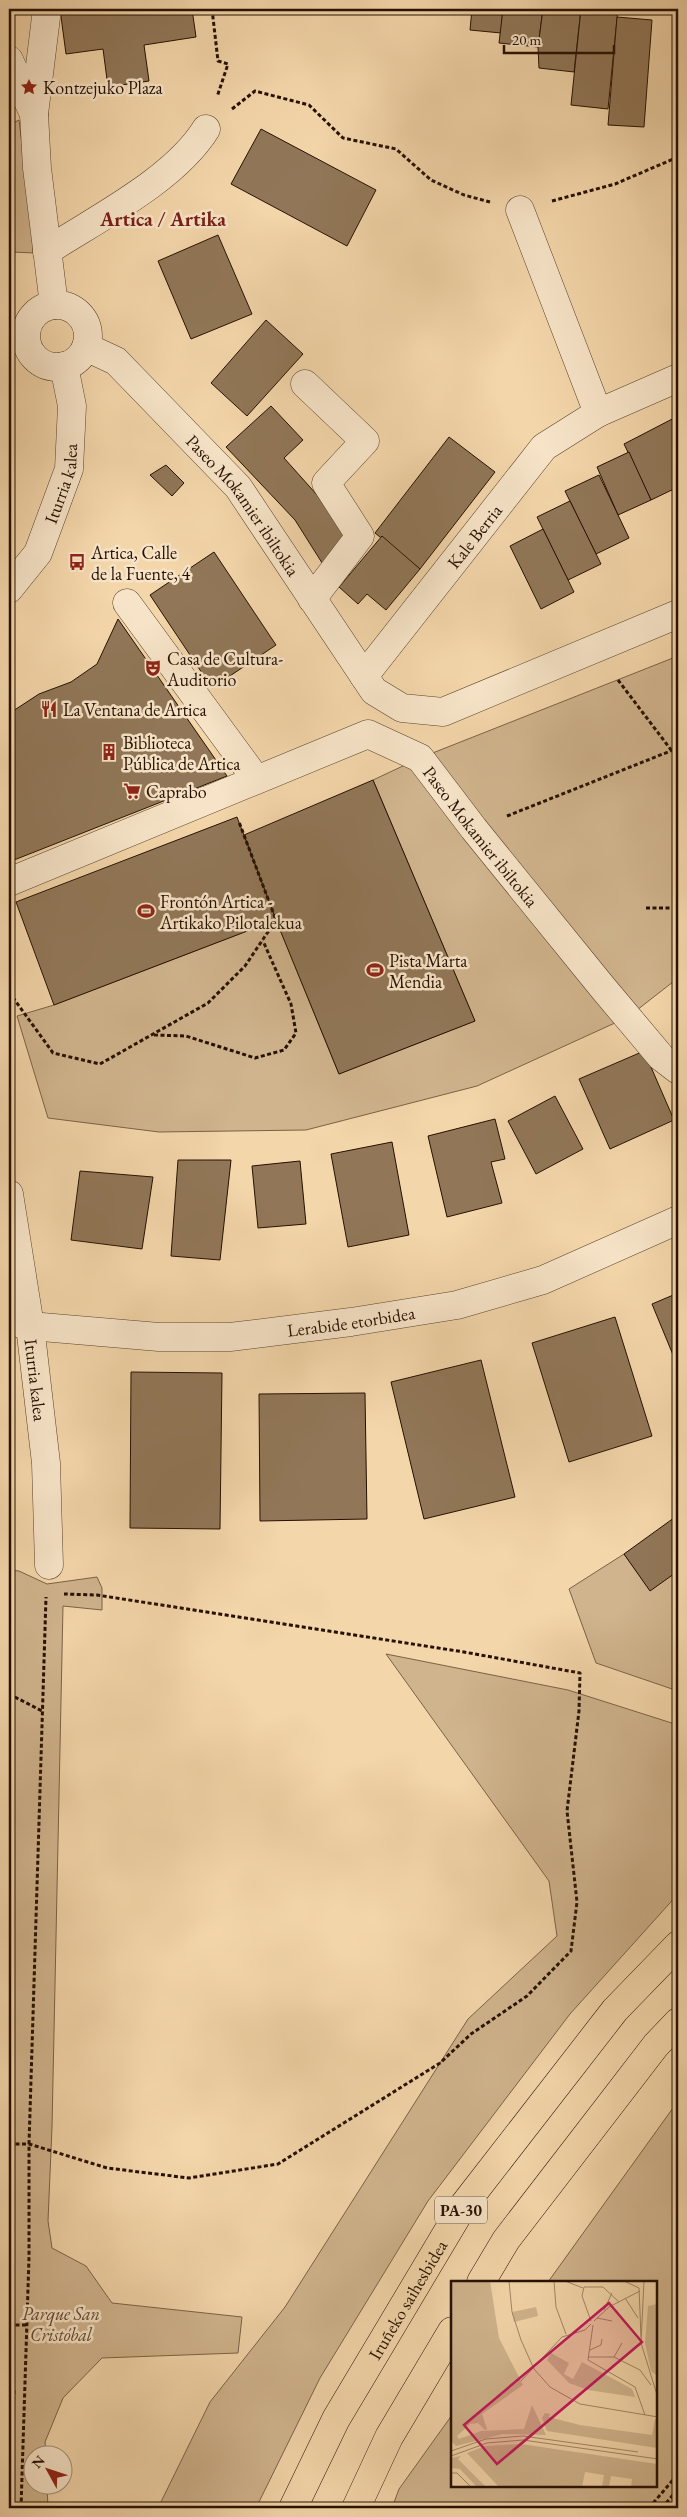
<svg xmlns="http://www.w3.org/2000/svg" width="687" height="2517" font-family="'EB Garamond',serif">
  <style>
    .green { fill: #d0b48d; stroke: #7b6246 }
    .building { fill: #917758; stroke: #261000 }
    .lines { fill: none; stroke-linecap: round; stroke-linejoin: round }
    .minor-casing { stroke: #59422a; stroke-width: 29 }
    .highway-casing { stroke: #261000; stroke-width: 29 }
    .path { stroke: #261000; stroke-width: 3; stroke-dasharray: 4 2.5; stroke-linecap: butt }
    .minor { stroke: #f7e4c8; stroke-width: 28 }
    .highway { stroke: #f3d6aa; stroke-width: 28 }
    .labels { text-anchor: middle; dominant-baseline: central; stroke-width: 5; stroke-linejoin: round; paint-order: stroke }
    .shield { fill: #f7e4c8; stroke: #65503c; stroke-width: 1 }
    .shield-label { font-size: 16px; font-weight: bold; fill: #261000 }
    .poi-label { font-size: 18px; fill: #261000; stroke: #f7e4c8; text-anchor: start }
    .street-label { font-size: 18px; fill: #261000; stroke: #f7e4c8 }
    .park-label { font-size: 18px; font-style: italic; fill: #624931; stroke: #f7e4c8 }
    .quarter-label { font-size: 20px; font-weight: bold; fill: #7a1f14; stroke: #f7e4c8 }
    .inset-road { fill: none; stroke: #a18766; stroke-width: 1 }
    .view { fill: #c2185b; fill-opacity: 0.15; stroke: #c2185b; stroke-width: 2.5 }
    .inset-edge { fill: none; stroke: #261000; stroke-width: 2.5 }
  </style>
  <rect width="100%" height="100%" fill="#f3d6aa"/>
  <filter id="stains"><feTurbulence type="fractalNoise" baseFrequency=".004" numOctaves="4"/><feColorMatrix values="0 0 0 0 .2 0 0 0 0 .09 0 0 0 0 .02 0 0 0 .5 -.17"/></filter>
  <radialGradient id="worn" r=".72"><stop offset=".6" stop-color="#630" stop-opacity="0"/><stop offset="1" stop-color="#630" stop-opacity=".3"/></radialGradient>
  <g class="green">
    <polygon points="19,120 35,253 11,252 9,272 9,125"/>
    <polygon points="678,656 678,978 628,1017 477,1086 306,1130 159,1132 48,1118 17,1016 54,1005 276,920 339,1074 475,1021 373,780 420,758"/>
    <polygon points="624,1554 650,1590 678,1571 678,1691 596,1663 569,1589"/>
    <polygon points="9,1570 19,1571 47,1584 97,1577 102,1588 102,1610 63,1606 52,2127 48,2221 52,2248 86,2266 112,2303 242,2317 238,2353 102,2358 63,2398 45,2442 46,2454 32,2454 32,2484 47,2485 48,2508 9,2508"/>
    <polygon points="386,1654 568,1690 678,1725 678,1894 570,2014 428,2201 320,2378 256,2508 158,2508 210,2402 285,2307 468,2019 557,1936 549,1881"/>
    <polygon points="678,2101 678,2508 392,2508 399,2489 452,2415 452,2486 656,2486 656,2282 548,2282"/>
  </g>
  <g class="building">
    <polygon points="60,9 126,9 126,11 192,9 196,37 144,45 149,81 108,87 103,49 66,54"/>
    <polygon points="472,9 503,9 501,33 470,30"/>
    <polygon points="503,9 543,9 538,47 499,43"/>
    <polygon points="543,9 581,9 574,72 539,68 538,47"/>
    <polygon points="581,9 618,9 608,109 571,105"/>
    <polygon points="617,17 652,20 644,127 608,125"/>
    <polygon points="261,129 376,190 347,246 231,184"/>
    <polygon points="678,201 678,216 673,203"/>
    <polygon points="218,235 252,314 191,339 158,261"/>
    <polygon points="266,320 303,354 247,416 211,383"/>
    <polygon points="271,406 303,440 284,458 318,496 348,540 324,566 295,520 226,447"/>
    <polygon points="678,416 678,487 651,500 624,444"/>
    <polygon points="449,437 495,472 420,569 375,533"/>
    <polygon points="629,452 651,500 618,515 597,467"/>
    <polygon points="166,465 184,483 172,496 150,475"/>
    <polygon points="599,475 629,538 596,554 565,491"/>
    <polygon points="570,501 601,564 568,580 537,517"/>
    <polygon points="543,529 574,592 541,609 510,546"/>
    <polygon points="382,536 420,569 386,610 367,594 358,604 339,587"/>
    <polygon points="214,552 276,645 212,688 150,595"/>
    <polygon points="118,619 227,776 9,862 9,728 13,711 39,694 71,682 97,664"/>
    <polygon points="373,780 475,1021 339,1074 276,920 244,835"/>
    <polygon points="237,817 276,920 54,1005 16,902"/>
    <polygon points="644,1051 674,1120 610,1149 579,1079"/>
    <polygon points="555,1096 583,1149 536,1174 508,1121"/>
    <polygon points="495,1119 505,1159 491,1162 502,1203 447,1217 428,1136"/>
    <polygon points="392,1142 409,1235 348,1247 331,1154"/>
    <polygon points="178,1160 231,1160 220,1260 171,1256"/>
    <polygon points="300,1161 306,1224 258,1228 252,1166"/>
    <polygon points="80,1171 153,1177 142,1249 71,1240"/>
    <polygon points="678,1293 678,1367 652,1304"/>
    <polygon points="615,1317 652,1436 569,1462 532,1343"/>
    <polygon points="481,1360 515,1497 424,1519 391,1382"/>
    <polygon points="131,1372 222,1373 220,1529 130,1528"/>
    <polygon points="365,1393 367,1519 260,1521 259,1394"/>
    <polygon points="678,1515 678,1571 650,1591 624,1554"/>
  </g>
  <g class="lines">
    <g class="minor-casing">
      <g id="minor">
        <polyline points="47,9 34,114 37,168 54,305"/>
        <polyline points="9,60 34,114"/>
        <polyline points="520,210 598,413"/>
        <path d="M47 251C98 218 174 180 206 129"/>
        <circle cx="57" cy="336" r="31"/>
        <path id="s1" d="M86 347 116 361 238 487 374 691 402 708 443 712 678 614"/>
        <polyline points="305,384 365,441 326,483 360,536 312,599"/>
        <path id="s2" d="M9 589 38 553 69 469 72 406 64 366"/>
        <polyline points="127,603 256,779"/>
        <path id="s3" d="M364 676 544 447 598 413 678 378"/>
        <path id="s4" d="M9 882 368 734 420 758 474 829 603 988 661 1057 678 1070"/>
        <path id="s5" d="M9 1194 30 1326 46 1463 49 1565"/>
        <path id="s6" d="M9 1321 30 1326 159 1337H230L351 1322 457 1305 543 1280 678 1220"/>
      </g>
    </g>
    <g class="highway-casing">
      <g id="highway">
        <polyline points="481,2282 506,2240 656,2045 678,2022"/>
        <path id="s7" d="M293 2508 336 2419 463 2206 615 2010 678 1945"/>
        <polyline points="356,2508 389,2437 452,2331"/>
      </g>
    </g>
    <g class="path">
      <polyline points="212,9 218,61 228,64 217,97"/>
      <polyline points="232,109 255,91 309,105 343,138 396,149 431,180 464,195 490,202"/>
      <polyline points="552,201 615,184 678,157"/>
      <polyline points="618,680 678,759"/>
      <polyline points="507,816 678,748"/>
      <polyline points="646,908 678,908"/>
      <polyline points="9,992 53,1053 100,1064 208,1003 245,966 276,920 239,822"/>
      <polyline points="154,1035 186,1036 255,1058 284,1050 296,1033 291,1004 263,941"/>
      <polyline points="9,1694 42,1711"/>
      <polyline points="9,2144 29,2144 107,2168 189,2178 278,2164 440,2063 471,2034 527,1996 571,1951 577,1902 567,1811 579,1711 580,1673 464,1652 97,1595 64,1594"/>
      <polyline points="9,2325 27,2325"/>
      <polyline points="9,2365 14,2390 9,2508"/>
      <polyline points="21,2508 29,2257 29,2144 46,1597"/>
      <polyline points="649,2508 678,2474"/>
      <polyline points="662,2508 678,2489"/>
    </g>
    <use href="#minor" class="minor"/>
    <use href="#highway" class="highway"/>
  </g>
  <defs>
    <g id="sight-bare" transform="scale(1.35)"><path d="M0-6L1.8-2.2L6-1.7L2.9 1.2L3.7 5.4L0 3.3L-3.7 5.4L-2.9 1.2L-6-1.7L-1.8-2.2Z" fill="#8f2418" stroke="#f7e4c8" stroke-width="2.5" paint-order="stroke"/></g>
    <g id="bus-bare" transform="scale(1.35)"><path d="M-5-6H5V4H4V6H2V4H-2V6H-4V4H-5ZM-3.5-4V0h7V-4ZM-3.5 1.2v1.5H-2V1.2ZM2 1.2v1.5H3.5V1.2Z" fill="#8f2418" stroke="#f7e4c8" stroke-width="2.5" paint-order="stroke"/></g>
    <g id="theatre-bare" transform="scale(1.35)"><path d="M-5-5.5Q0-4 5-5.5V0Q5 5 0 6Q-5 5-5 0ZM-3.3-2.5H-1v1.5H-3.3ZM1-2.5H3.3v1.5H1ZM-2.8 1Q0 5.5 2.8 1Z" fill="#8f2418" stroke="#f7e4c8" stroke-width="2.5" paint-order="stroke"/></g>
    <g id="restaurant-bare" transform="scale(1.35)"><path d="M-5-6h1v4h1v-4h1v4h1v-4h1v5L-1.5 .5V6h-2V.5L-5-1ZM5-6V6H3V1.5H1.5Q1.5-4 5-6Z" fill="#8f2418" stroke="#f7e4c8" stroke-width="2.5" paint-order="stroke"/></g>
    <g id="building-bare" transform="scale(1.35)"><path d="M-4-6H4V6H1V3H-1V6H-4ZM-2.5-4.3h1.7v1.8h-1.7ZM.8-4.3h1.7v1.8H.8ZM-2.5-1h1.7V.8h-1.7ZM.8-1h1.7V.8H.8Z" fill="#8f2418" stroke="#f7e4c8" stroke-width="2.5" paint-order="stroke"/></g>
    <g id="supermarket-bare" transform="scale(1.35)"><path d="M-6-5.5h2.5l.6 2H6L4.5 2H-2.5L-4.4-4H-6ZM-1.5 3.2a1.3 1.3 0 1 0 .1 0ZM3 3.2a1.3 1.3 0 1 0 .1 0Z" fill="#8f2418" stroke="#f7e4c8" stroke-width="2.5" paint-order="stroke"/></g>
    <g id="stadium-bare" transform="scale(1.35)"><path d="M0-5a6.5 5 0 1 0 0 10a6.5 5 0 1 0 0-10ZM-3.5-1.8h7v3.6h-7Z" fill="#8f2418" stroke="#f7e4c8" stroke-width="2.5" paint-order="stroke"/></g>
  </defs>
  <g fill-rule="evenodd">
    <use href="#sight-bare" x="29" y="87"/>
    <use href="#bus-bare" x="77" y="562"/>
    <use href="#theatre-bare" x="153" y="668"/>
    <use href="#restaurant-bare" x="49" y="709"/>
    <use href="#building-bare" x="109" y="752"/>
    <use href="#supermarket-bare" x="132" y="791"/>
    <use href="#stadium-bare" x="146" y="911"/>
    <use href="#stadium-bare" x="375" y="970"/>
  </g>
  <g class="labels">
    <rect class="shield" x="435" y="2196.5" width="52" height="27" rx="4"/>
    <g class="shield-label">
      <text x="461" y="2210">PA-30</text>
    </g>
    <g class="poi-label">
      <text x="43" y="87">Kontzejuko Plaza</text>
      <text x="91" y="552">Artica, Calle<tspan x="91" dy="21">de la Fuente, 4</tspan></text>
      <text x="167" y="658">Casa de Cultura-<tspan x="167" dy="21">Auditorio</tspan></text>
      <text x="63" y="709">La Ventana de Artica</text>
      <text x="123" y="742">Biblioteca<tspan x="123" dy="21">Pública de Artica</tspan></text>
      <text x="146" y="791">Caprabo</text>
      <text x="160" y="901">Frontón Artica -<tspan x="160" dy="21">Artikako Pilotalekua</tspan></text>
      <text x="389" y="960">Pista Marta<tspan x="389" dy="21">Mendia</tspan></text>
    </g>
    <g class="street-label">
      <text stroke="none"><textPath href="#s2" startOffset="120">Iturria kalea</textPath></text>
      <text stroke="none"><textPath href="#s1" startOffset="226">Paseo Mokamier ibiltokia</textPath></text>
      <text stroke="none"><textPath href="#s3" startOffset="178">Kale Berria</textPath></text>
      <text stroke="none"><textPath href="#s4" startOffset="545">Paseo Mokamier ibiltokia</textPath></text>
      <text stroke="none"><textPath href="#s6" startOffset="344">Lerabide etorbidea</textPath></text>
      <text stroke="none"><textPath href="#s5" startOffset="188">Iturria kalea</textPath></text>
      <text stroke="none"><textPath href="#s7" startOffset="238">Iruñeko saihesbidea</textPath></text>
    </g>
    <g class="park-label">
      <text x="61" y="2313">Parque San<tspan x="61" dy="21">Cristóbal</tspan></text>
    </g>
    <g class="quarter-label">
      <text x="163" y="219">Artica / Artika</text>
    </g>
  </g>
  <g transform="translate(451 2281)">
    <rect width="206" height="206" fill="#f3d6aa"/>
    <path d="M0 0H39L48 57 72 104 31 133 36 148 34 149 27 142 19 143 6 155 8 158 30 150 73 148 81 124 95 154 52 153 5 165 0 160ZM206 23V95L200 90 194 62 197 25ZM85 26 87 35 63 41 61 31ZM100 72 118 82 113 93 122 98 131 81 181 108 184 116 137 109 118 102 96 79ZM94 132 99 133 98 136 129 144 201 154 204 138 206 139V167L96 150 91 137ZM70 163 206 183V206H180L181 198 160 195 158 206H151L153 194 134 191 131 206H48L16 172 34 165ZM10 175 7 178 35 206H26L9 188 0 187V177Z" fill="#d0b48d"/>
    <path class="inset-road" d="M58 0 61 31 70 59 83 88 99 106 129 123 207 136M103 0 105 26 115 53M114 0 132 7M173 0 188 7 190 56M193 0 190 62 207 117M174 17 187 37M153 29 161 12M146 37 161 40M140 40 131 15 133 6H152L168 21M143 40 158 26 189 10M142 44 137 79 184 106 194 134M139 69 150 64 151 58M137 76H163L189 89 200 104M163 76 171 62M70 100 111 56 134 49 140 43M0 170 35 158 72 155 187 171M0 175 36 162 72 159 207 178M0 192H6L20 206"/>
    <path class="view" d="M158 22 191 61 46 183 13 144Z"/>
    <rect width="206" height="206" class="inset-edge"/>
  </g>
  <rect width="687" height="2517" fill="none" stroke="#f3d6aa" stroke-width="30"/>
  <rect x="10" y="10" width="667" height="2497" fill="none" stroke="#261000" stroke-width="2.5"/>
  <rect x="15" y="15" width="657" height="2487" fill="none" stroke="#261000"/>
  <g transform="translate(48 2470) rotate(310)"><circle r="24" fill="#f7e4c8" stroke="#a38f78"/>
  <path d="M0-4L9 19L0 12L-9 19Z" fill="#8f2418"/>
  <text y="-8" font-size="14" font-weight="bold" text-anchor="middle" fill="#261000">N</text>
  </g>
  <path d="M504 45v8h110v-8" fill="none" stroke="#261000" stroke-width="2.5"/>
  <text x="512" y="45" font-size="15" fill="#261000" stroke="#f7e4c8" stroke-width="4" paint-order="stroke">20 m</text>
  <rect width="100%" height="100%" filter="url(#stains)"/>
  <rect width="100%" height="100%" fill="url(#worn)"/>
</svg>
